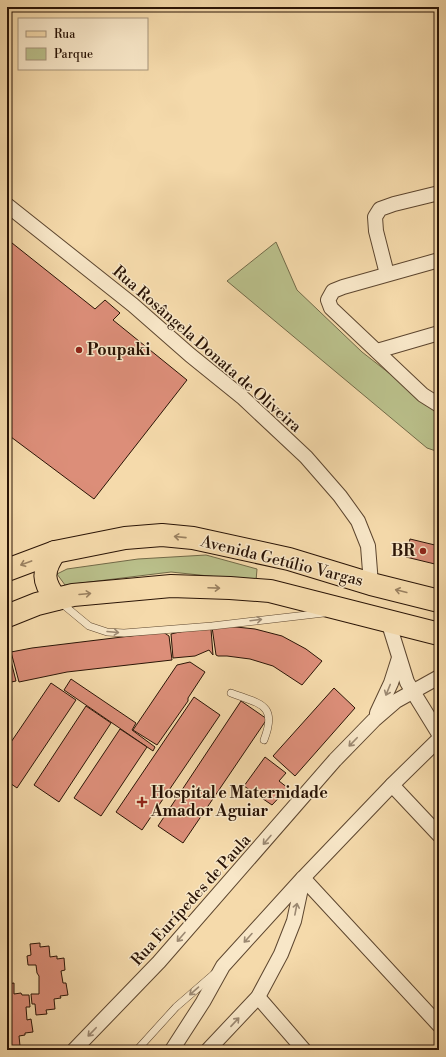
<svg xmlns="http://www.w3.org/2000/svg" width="446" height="1057" font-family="'Libre Bodoni',serif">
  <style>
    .green { fill: #bac08b; stroke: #726a48 }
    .building { fill: #dc8e79; stroke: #2a1406 }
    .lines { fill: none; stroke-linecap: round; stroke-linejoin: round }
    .lane-casing { stroke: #5d462f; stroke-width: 8 }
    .street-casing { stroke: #5d462f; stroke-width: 16 }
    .primary-casing { stroke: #2a1406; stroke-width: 24 }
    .lane { stroke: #f8e7c8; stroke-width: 7 }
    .street { stroke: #f8e7c8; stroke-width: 14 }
    .primary { stroke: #f5daab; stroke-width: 22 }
    .oneway { stroke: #9a8161 }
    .oneway2 { stroke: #9b8871 }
    .poi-dot { fill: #8f2418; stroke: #f8e7c8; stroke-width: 1.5 }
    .labels { text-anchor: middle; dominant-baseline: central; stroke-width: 3; stroke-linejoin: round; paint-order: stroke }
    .street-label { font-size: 16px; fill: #2a1406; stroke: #f8e7c8 }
    .poi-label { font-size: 16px; font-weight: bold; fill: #2a1406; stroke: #f8e7c8; text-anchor: start }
  </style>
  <rect width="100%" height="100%" fill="#f5daab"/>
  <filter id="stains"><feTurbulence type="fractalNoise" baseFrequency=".005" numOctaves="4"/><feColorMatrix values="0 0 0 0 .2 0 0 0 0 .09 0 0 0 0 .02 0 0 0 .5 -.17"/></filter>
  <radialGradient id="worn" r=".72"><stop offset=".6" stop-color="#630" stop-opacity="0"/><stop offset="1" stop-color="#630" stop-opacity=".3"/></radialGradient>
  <g class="green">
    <polygon points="276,242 297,290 362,352 439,412 439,452 427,448 227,281"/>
    <polygon points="206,555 257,569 256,581 171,572 65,585 57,574 67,569 138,559"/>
  </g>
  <g class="building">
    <polygon points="7,239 95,309 105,300 120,313 113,320 187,380 94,499 7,434"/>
    <polygon points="410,539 439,546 439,565 406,557"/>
    <polygon points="227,626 255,629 282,636 306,649 322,661 302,685 273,666 250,659 227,656 218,656 216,655 212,627"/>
    <polygon points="211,629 213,655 209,650 195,656 173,658 171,634 184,631"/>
    <polygon points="163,632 169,636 172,660 67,672 19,682 11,652 32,648"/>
    <polygon points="7,653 9,653 16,681 7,683"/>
    <polygon points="190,662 205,672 188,698 188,701 157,745 133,730 177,665"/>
    <polygon points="71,679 136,723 132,730 155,747 153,751 64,690"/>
    <polygon points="51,683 76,700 17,788 7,781 7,748"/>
    <polygon points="334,688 355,708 295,776 273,756"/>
    <polygon points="194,697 220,715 142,830 116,812"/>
    <polygon points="241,701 267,719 183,843 158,826"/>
    <polygon points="86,706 111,723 59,802 34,785"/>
    <polygon points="120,729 147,747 101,816 74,798"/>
    <polygon points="265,757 286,773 279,781 288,788 272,805 244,786"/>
    <polygon points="40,943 40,947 49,946 50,957 57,956 57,959 64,958 65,970 61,971 63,983 66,983 68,995 60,996 61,998 54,999 55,1009 46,1010 47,1014 36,1015 35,1004 32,1004 31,994 39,994 39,976 37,973 36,965 28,965 27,956 31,955 30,944"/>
    <polygon points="14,983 14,994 21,993 22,995 29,995 30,1007 26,1007 27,1020 31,1019 33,1032 25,1033 25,1035 19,1036 20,1046 11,1047 11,1050 7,1050 7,984"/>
  </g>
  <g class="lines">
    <g class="lane-casing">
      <g id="lane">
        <polyline points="60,602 89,626 107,632 124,633 212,626 324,613"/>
        <path d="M231 693C260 704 278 704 264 740"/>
        <polyline points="137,1050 176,1007 214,974"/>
      </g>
    </g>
    <g class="street-casing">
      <g id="street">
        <polyline points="7,205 133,305 190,355 242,397 306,457 340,496 358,521 368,546 371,584"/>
        <polyline points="439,260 343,287 333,291 328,300 331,308 423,395 439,405"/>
        <polyline points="387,274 376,231 375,217 380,209 394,204 439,193"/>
        <polyline points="377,351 439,333"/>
        <polyline points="388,621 407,682 439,734"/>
        <polyline points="377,713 391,683 399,658"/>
        <polyline points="392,785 439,835"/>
        <polyline points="303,878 439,1025"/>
        <polyline points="258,997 304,1050"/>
        <polyline points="74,1050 159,962 335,760 374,720 396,701 439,677"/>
        <polyline points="172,1050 203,1002 223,966 303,878 392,785 439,739"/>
        <polyline points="208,1050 258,997 281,954 294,921 303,879"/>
      </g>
    </g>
    <g class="primary-casing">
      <g id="primary">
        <path d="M55 552C42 571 42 581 56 599"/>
        <polyline points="7,570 55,552 125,538 162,535 193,538 289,559 371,584 439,601"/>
        <polyline points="7,616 37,604 73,595 171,586 230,588 270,591 439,634"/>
      </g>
    </g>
    <use href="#lane" class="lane"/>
    <use href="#street" class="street"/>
    <use href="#primary" class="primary"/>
  </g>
  <defs><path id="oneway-shaft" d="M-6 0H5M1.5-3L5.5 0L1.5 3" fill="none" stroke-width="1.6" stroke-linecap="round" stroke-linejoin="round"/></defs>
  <g class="oneway">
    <use href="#oneway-shaft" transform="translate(180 537) rotate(-174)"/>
    <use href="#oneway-shaft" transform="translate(26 563) rotate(160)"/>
    <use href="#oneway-shaft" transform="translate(214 588) rotate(2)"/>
    <use href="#oneway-shaft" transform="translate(401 591) rotate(-166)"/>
    <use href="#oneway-shaft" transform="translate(85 594) rotate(-5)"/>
  </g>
  <g class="oneway2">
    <use href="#oneway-shaft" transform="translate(256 620) rotate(-7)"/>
    <use href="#oneway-shaft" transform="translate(113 632) rotate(5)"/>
    <use href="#oneway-shaft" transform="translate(388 690) rotate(112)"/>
    <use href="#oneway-shaft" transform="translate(353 742) rotate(134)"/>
    <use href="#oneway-shaft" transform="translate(267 840) rotate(131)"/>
    <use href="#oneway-shaft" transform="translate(296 909) rotate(-79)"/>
    <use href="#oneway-shaft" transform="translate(181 937) rotate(131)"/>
    <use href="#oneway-shaft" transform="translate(248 938) rotate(132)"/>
    <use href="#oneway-shaft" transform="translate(194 991) rotate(139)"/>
    <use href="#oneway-shaft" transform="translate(235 1022) rotate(-47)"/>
    <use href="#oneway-shaft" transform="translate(92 1032) rotate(134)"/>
  </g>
  <g class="poi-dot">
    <circle cx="79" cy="350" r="4"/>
    <circle cx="423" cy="551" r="4"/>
    <path d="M140 796h4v4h4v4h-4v4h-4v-4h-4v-4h4z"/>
  </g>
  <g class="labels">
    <g class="street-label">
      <text transform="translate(207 349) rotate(41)">Rua Rosângela Donata de Oliveira</text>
      <text transform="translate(282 561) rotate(14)">Avenida Getúlio Vargas</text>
      <text transform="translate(191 900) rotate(-48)">Rua Eurípedes de Paula</text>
    </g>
    <g class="poi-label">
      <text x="87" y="350">Poupaki</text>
      <text x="415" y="551" text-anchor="end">BR</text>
      <text x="151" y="793">Hospital e Maternidade<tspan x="151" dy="18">Amador Aguiar</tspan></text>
    </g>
  </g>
  <rect width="446" height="1057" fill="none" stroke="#f5daab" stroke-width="24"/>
  <rect x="8" y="8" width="430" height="1041" fill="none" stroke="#2a1406" stroke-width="2"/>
  <rect x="12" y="12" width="422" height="1033" fill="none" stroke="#2a1406"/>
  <rect x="18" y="18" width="130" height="52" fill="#f8e7c8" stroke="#a6937a"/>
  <rect x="26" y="31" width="20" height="6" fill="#f5daab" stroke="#a6937a"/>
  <text x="54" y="38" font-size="12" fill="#2a1406">Rua</text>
  <rect x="26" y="48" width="20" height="12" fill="#bac08b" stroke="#a6937a"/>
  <text x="54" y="58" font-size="12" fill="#2a1406">Parque</text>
  <rect width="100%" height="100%" filter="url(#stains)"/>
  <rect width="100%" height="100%" fill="url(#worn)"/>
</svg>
